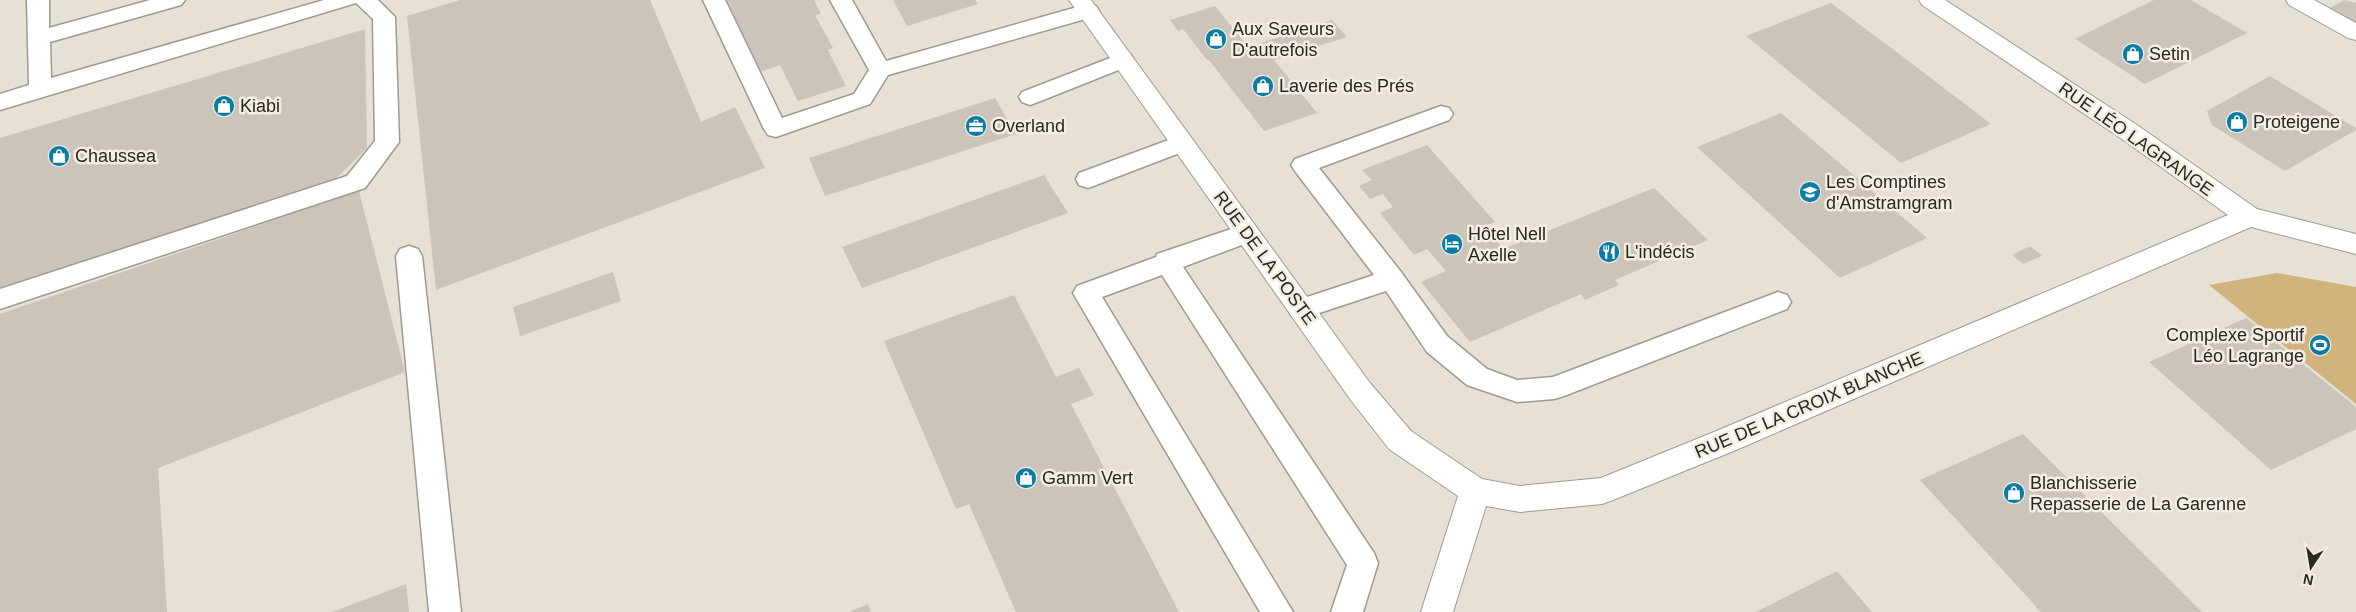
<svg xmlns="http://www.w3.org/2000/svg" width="2356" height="612" font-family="Arial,sans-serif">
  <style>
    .green { fill: #d1b37e }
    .building { fill: #cac4ba }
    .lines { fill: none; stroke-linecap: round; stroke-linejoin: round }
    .lane-casing { stroke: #a09a91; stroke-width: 3 }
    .street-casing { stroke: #a09a91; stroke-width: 2 }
    .lane { fill: #fff; fill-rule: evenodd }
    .street { fill: #fff; fill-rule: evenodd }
    .labels { text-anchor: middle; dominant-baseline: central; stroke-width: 5; stroke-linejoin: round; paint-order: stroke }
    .poi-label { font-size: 18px; fill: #2a2824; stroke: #f3ede2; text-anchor: start }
    .street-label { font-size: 18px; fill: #2a2824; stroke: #f3ede2 }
  </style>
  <rect width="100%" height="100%" fill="#e6e0d5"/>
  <polygon class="green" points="2277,273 2356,287 2356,404 2209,285"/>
  <g class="building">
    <polygon points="460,0 650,0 701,122 735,107 765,168 436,290 407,16"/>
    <polygon points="727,0 814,0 821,14 815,15 833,48 828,50 846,86 798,101 780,65 760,72"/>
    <polygon points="893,0 975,0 978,4 907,26"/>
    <polygon points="2154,0 2191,0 2247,33 2145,84 2075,39"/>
    <polygon points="2344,0 2356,3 2356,25 2330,8"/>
    <polygon points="1831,3 1910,62 1991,124 1901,163 1746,36"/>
    <polygon points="1215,6 1248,47 1332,20 1347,37 1274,60 1317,113 1264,131 1209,60 1207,60 1183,29 1178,31 1170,20"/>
    <polygon points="365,29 367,148 329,185 0,292 0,138"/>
    <polygon points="2270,76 2356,128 2356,130 2285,171 2212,125 2207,111"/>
    <polygon points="995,98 1016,134 825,196 809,158"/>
    <polygon points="1781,113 1927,238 1840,278 1697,147"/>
    <polygon points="1427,145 1495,222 1484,226 1503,249 1654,188 1708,240 1615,280 1619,285 1585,300 1581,294 1470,342 1421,282 1446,271 1427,249 1414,255 1380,213 1393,207 1383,194 1370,199 1359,186 1372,180 1362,170"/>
    <polygon points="1044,175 1068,213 862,288 842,247"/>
    <polygon points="359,191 405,372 158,468 167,612 0,612 0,314"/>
    <polygon points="2030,246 2042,256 2023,264 2012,255"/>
    <polygon points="613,272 621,301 520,336 513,307"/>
    <polygon points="1014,295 1056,377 1079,368 1094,395 1071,404 1179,612 1016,612 969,504 956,509 884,341"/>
    <polygon points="2246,318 2356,407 2356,429 2271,470 2149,362"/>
    <polygon points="2023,434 2202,612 2041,612 1920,480"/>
    <polygon points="1837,571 1872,612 1756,612"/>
    <polygon points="406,584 409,612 332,612"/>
    <polygon points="868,604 871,612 849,612"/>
  </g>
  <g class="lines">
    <g class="lane-casing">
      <g id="lane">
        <polygon points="27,0 49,0 49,28 150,0 185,0 181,5 50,42 51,78 324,0 378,0 395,17 399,142 365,188 0,309 0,289 347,176 375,141 373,19 356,3 0,110 0,94 29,85"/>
        <polygon points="703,0 725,0 782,118 854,94 869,70 830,0 852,0 886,61 1088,4 1096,6 1099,11 1096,16 888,75 870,104 776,137 768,135 764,129"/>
        <polygon points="1123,53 1131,55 1134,60 1131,65 1038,102 1030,105 1022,102 1019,97 1022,92"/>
        <polygon points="1441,106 1449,108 1453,114 1449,120 1319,168 1401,272 1447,336 1487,369 1517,380 1553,377 1778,292 1787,295 1791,302 1787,309 1564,396 1554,399 1517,402 1467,385 1427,352 1386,291 1301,319 1292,316 1288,309 1292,302 1374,275 1295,171 1291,165 1295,159"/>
        <polygon points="1182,135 1190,137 1194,143 1190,149 1088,188 1079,185 1076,179 1079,173"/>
        <polygon points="1246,224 1255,226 1259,233 1255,240 1183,267 1374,553 1378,563 1363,612 1331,612 1347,565 1162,275 1102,297 1293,612 1260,612 1073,293 1077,286 1156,257 1157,254"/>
        <polygon points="409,246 418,249 422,256 461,612 429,612 396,256 400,249"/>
      </g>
    </g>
    <g class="street-casing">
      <g id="street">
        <polygon points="1069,0 1091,0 1370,383 1411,431 1482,479 1520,486 1601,478 1714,432 2228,215 2119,137 1922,5 1919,0 1945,0 2137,125 2257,209 2356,234 2356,254 2251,227 1736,450 1613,500 1602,504 1520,512 1486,506 1453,612 1421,612 1458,496 1389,449 1350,399"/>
        <polygon points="2286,0 2314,0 2356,23 2356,40 2348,38 2289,5"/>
      </g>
    </g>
    <use href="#lane" class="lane"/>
    <use href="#street" class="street"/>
  </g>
  <defs>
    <g id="shop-disc" transform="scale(1.125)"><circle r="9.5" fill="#0c7ca5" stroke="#f3ede2"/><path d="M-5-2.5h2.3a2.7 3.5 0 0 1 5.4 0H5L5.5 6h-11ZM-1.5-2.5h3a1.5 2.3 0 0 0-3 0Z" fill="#fff"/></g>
    <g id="office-disc" transform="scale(1.125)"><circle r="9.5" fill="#0c7ca5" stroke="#f3ede2"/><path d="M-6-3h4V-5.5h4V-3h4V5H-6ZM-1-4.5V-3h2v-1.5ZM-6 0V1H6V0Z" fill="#fff"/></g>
    <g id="school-disc" transform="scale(1.125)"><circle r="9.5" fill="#0c7ca5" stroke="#f3ede2"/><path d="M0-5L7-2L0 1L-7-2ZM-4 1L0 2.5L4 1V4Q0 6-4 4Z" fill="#fff"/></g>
    <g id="hotel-disc" transform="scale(1.125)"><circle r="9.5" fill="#0c7ca5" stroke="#f3ede2"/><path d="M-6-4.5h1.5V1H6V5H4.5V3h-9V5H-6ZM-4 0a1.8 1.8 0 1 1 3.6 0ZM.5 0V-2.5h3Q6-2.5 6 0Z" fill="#fff"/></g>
    <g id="restaurant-disc" transform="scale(1.125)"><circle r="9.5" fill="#0c7ca5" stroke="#f3ede2"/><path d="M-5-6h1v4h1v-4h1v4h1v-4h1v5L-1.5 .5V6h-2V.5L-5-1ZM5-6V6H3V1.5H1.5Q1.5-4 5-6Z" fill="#fff"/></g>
    <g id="stadium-disc" transform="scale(1.125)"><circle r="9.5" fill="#0c7ca5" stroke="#f3ede2"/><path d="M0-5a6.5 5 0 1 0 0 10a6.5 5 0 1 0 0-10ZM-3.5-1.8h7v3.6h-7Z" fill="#fff"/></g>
  </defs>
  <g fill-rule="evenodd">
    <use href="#shop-disc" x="1216" y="39"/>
    <use href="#shop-disc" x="2133" y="54"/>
    <use href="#shop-disc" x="1263" y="86"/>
    <use href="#shop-disc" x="224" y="106"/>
    <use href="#shop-disc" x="2237" y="122"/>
    <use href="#office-disc" x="976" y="126"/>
    <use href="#shop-disc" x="59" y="156"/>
    <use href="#school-disc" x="1810" y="192"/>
    <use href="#hotel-disc" x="1452" y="244"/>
    <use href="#restaurant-disc" x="1609" y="252"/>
    <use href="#stadium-disc" x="2320" y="345"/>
    <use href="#shop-disc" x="1026" y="478"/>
    <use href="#shop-disc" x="2014" y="493"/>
  </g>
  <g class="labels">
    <g class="poi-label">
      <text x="1232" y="29">Aux Saveurs<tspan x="1232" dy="21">D'autrefois</tspan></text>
      <text x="2149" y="54">Setin</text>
      <text x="1279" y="86">Laverie des Prés</text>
      <text x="240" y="106">Kiabi</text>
      <text x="2253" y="122">Proteigene</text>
      <text x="992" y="126">Overland</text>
      <text x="75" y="156">Chaussea</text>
      <text x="1826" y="182">Les Comptines<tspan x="1826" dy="21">d'Amstramgram</tspan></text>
      <text x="1468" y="234">Hôtel Nell<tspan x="1468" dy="21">Axelle</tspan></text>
      <text x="1625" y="252">L'indécis</text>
      <text x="2304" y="335" text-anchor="end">Complexe Sportif<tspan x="2304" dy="21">Léo Lagrange</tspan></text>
      <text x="1042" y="478">Gamm Vert</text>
      <text x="2030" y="483">Blanchisserie<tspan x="2030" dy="21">Repasserie de La Garenne</tspan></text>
    </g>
    <g class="street-label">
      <text transform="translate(2136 139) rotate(35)">RUE LÉO LAGRANGE</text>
      <text transform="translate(1265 258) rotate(54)">RUE DE LA POSTE</text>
      <text transform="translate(1809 405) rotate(-23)">RUE DE LA CROIX BLANCHE</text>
    </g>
  </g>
  <g transform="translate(2311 567) rotate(192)" stroke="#f3ede2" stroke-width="4" paint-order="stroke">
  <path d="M0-4L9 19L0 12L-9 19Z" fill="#2a2824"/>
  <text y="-8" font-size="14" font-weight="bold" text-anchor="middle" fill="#2a2824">N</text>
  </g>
</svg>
